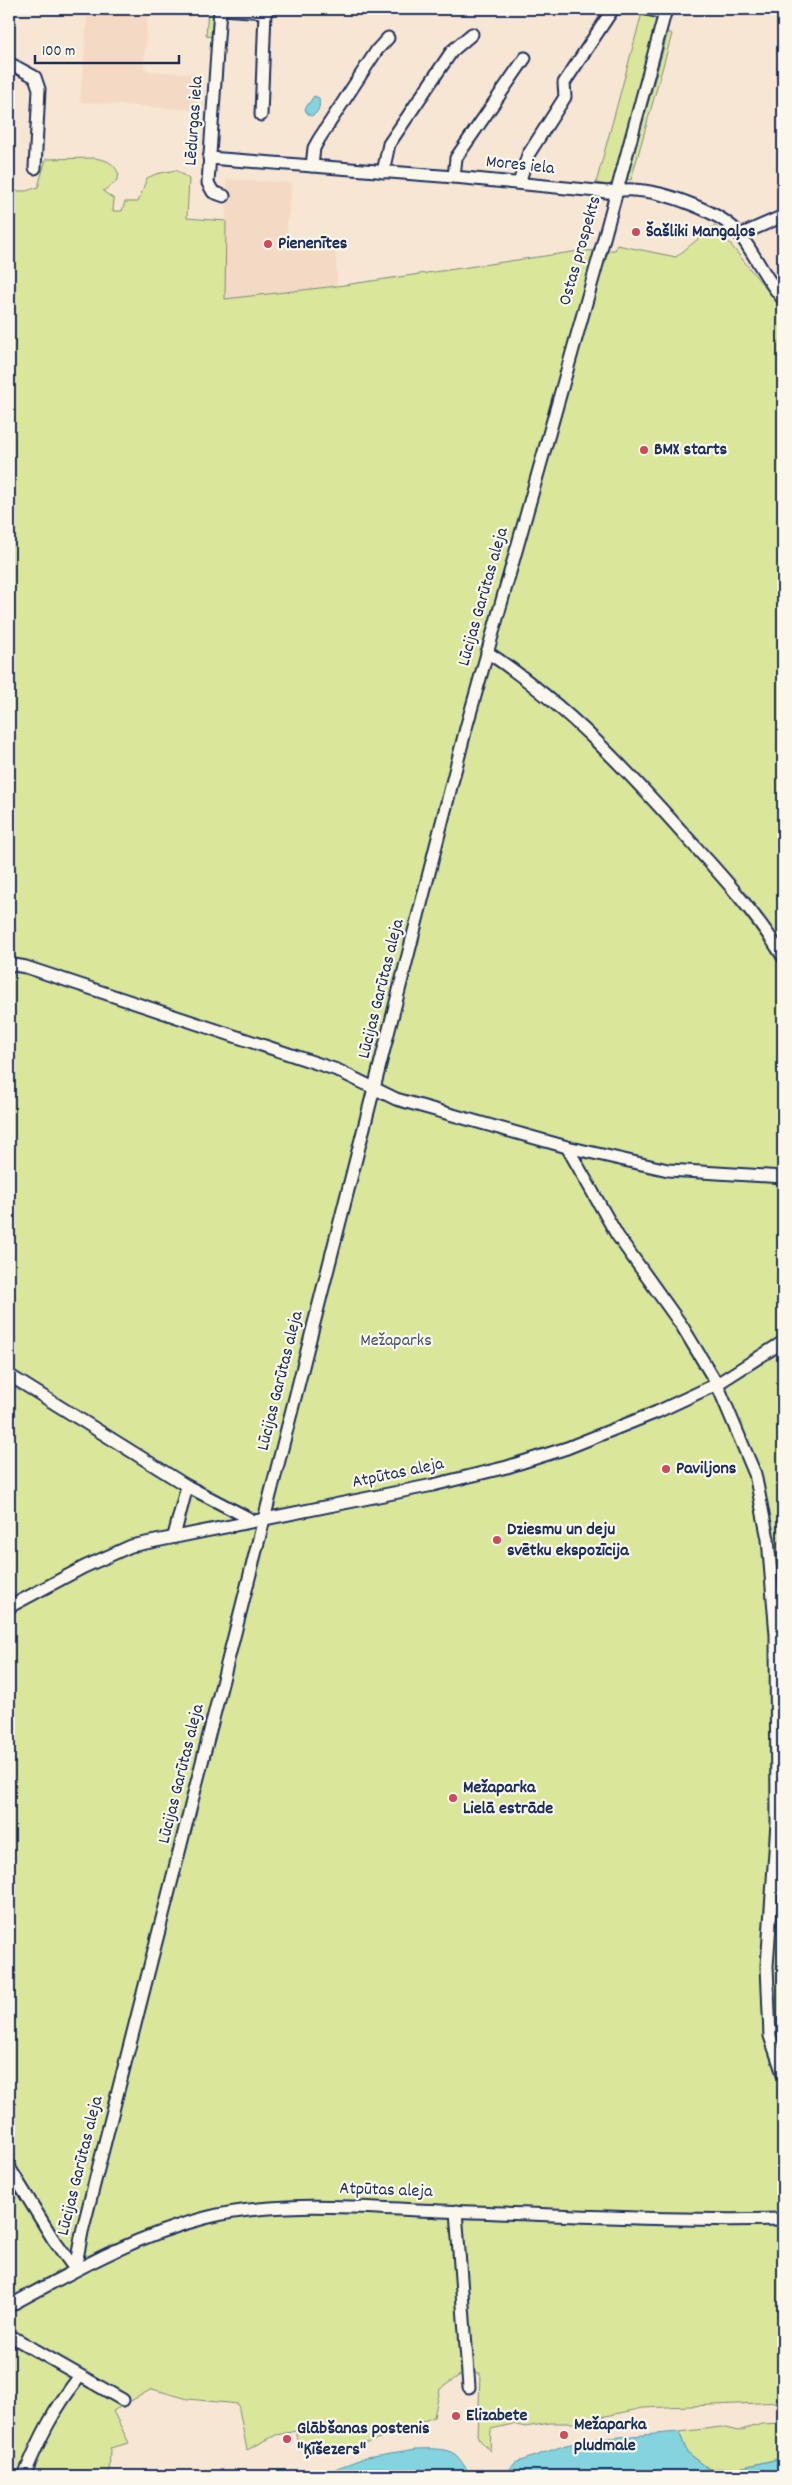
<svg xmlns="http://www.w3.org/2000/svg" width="792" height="2485" font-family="Dekko,sans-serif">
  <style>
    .built { fill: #f4dac4 }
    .green { fill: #dae699; stroke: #7a8a7c }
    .water { fill: #84d4df; stroke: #5a92ab }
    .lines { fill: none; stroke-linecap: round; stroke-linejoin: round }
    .minor-casing { stroke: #1b2f5e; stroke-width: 15 }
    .minor { stroke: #fbf7ec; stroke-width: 11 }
    .poi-dot { fill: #d1495b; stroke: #fbf7ec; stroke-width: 2 }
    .labels { text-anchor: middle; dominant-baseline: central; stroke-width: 4.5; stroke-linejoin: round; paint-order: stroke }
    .street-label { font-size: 18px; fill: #1b2f5e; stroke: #fbf7ec }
    .poi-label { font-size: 18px; font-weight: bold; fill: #1b2f5e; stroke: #fbf7ec; text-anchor: start }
    .park-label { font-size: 18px; fill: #41546a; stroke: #fbf7ec }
  </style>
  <rect width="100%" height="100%" fill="#f7e6d4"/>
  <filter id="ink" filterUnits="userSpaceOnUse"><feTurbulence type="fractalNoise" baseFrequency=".02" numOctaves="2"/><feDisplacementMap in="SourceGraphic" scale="10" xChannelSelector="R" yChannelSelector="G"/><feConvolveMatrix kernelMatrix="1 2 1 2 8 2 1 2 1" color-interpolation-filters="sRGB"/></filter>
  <g filter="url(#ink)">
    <g class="built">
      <polygon points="88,9 148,9 144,68 148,71 197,74 194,110 80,102"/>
      <polygon points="227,179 292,183 286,238 336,250 337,286 224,299"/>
    </g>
    <g class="green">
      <polygon points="208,9 215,9 213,37 206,36"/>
      <polygon points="642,13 655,18 656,25 613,182 609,185 596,183"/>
      <polygon points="668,32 672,34 631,180 627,179"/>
      <path d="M94 158C107 160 114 162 119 175L115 183 103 191 114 199 113 211H122L125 202H138L147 178 156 174 176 170 189 179 187 218 226 221 225 299 337 286 579 251 615 250 617 245 676 257 715 225 783 310V2402L643 2408 574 2423H550L525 2427 513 2424 491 2429 490 2451 478 2438 480 2373H463L440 2389 434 2417 346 2451 299 2443 296 2431 276 2435 247 2450 238 2404 188 2399 152 2389 113 2411 129 2443 110 2448 109 2476H9V191H26L38 187 46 159Z"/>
      <polygon points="783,2423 783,2458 739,2468 709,2469 687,2452 679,2432 721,2427 738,2431 762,2424"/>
    </g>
    <g class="water">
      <path d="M314 96 319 98C320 105 320 113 311 116L307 113 305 109Z"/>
      <polygon points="679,2432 687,2452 709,2469 739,2468 783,2458 783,2476 483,2476 498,2475 508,2471 515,2463 566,2445 595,2439"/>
      <path d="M416 2449C428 2449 446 2447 456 2455 463 2462 466 2471 475 2476H322L337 2468 367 2457Z"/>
    </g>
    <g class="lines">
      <g class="minor-casing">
        <g id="minor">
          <polyline points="220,9 208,183 213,192 224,196"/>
          <polyline points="220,9 265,12 269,9"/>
          <polyline points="646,9 665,13"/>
          <polyline points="9,63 35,77 39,89 35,168"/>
          <polyline points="261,115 265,12"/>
          <path d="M209 158 454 177 607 192C615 191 625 189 633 190 663 191 723 212 740 235 756 256 766 280 783 299"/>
          <polyline points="312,166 314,148 319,139 377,50 388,38"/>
          <polyline points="383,172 389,144 452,51 472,34"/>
          <polyline points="454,177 456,158 525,58"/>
          <polyline points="519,183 528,155 565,97 564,83 613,9"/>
          <polyline points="740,235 783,216"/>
          <path d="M487 652C565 703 630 773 691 842 724 878 758 916 783 957"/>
          <polyline points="9,964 26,967 337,1070 396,1099 567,1147 668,1170 783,1177"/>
          <polyline points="567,1147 617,1235 682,1326 717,1384 755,1474 768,1539 776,1635 777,1823 767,1966 770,2036 783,2074"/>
          <polyline points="9,1375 187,1486 254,1521"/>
          <polyline points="174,1536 187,1486"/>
          <polyline points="9,1607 84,1567 131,1546 433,1485 507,1467 567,1448 657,1412 717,1384 783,1342"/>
          <polyline points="9,2167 53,2239 75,2269"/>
          <polyline points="456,2211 469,2387"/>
          <polyline points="75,2269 82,2232 466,728 599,257 666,9"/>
          <path d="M9 2306C72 2272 134 2236 205 2218 281 2199 362 2208 440 2211 554 2214 669 2222 783 2219"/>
          <polyline points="9,2335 123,2400"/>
          <path d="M24 2476C40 2437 54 2409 80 2376"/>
        </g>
      </g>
      <use href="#minor" class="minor"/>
    </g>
  </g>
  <g class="poi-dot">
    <circle cx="636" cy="232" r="5"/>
    <circle cx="268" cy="244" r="5"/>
    <circle cx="644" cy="450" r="5"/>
    <circle cx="666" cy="1469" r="5"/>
    <circle cx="497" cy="1540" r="5"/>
    <circle cx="453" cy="1798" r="5"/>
    <circle cx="456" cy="2416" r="5"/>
    <circle cx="564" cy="2435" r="5"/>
    <circle cx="287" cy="2439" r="5"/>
  </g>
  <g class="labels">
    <g class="street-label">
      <text transform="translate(195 121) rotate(-86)">Lēdurgas iela</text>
      <text transform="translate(520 166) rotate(6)">Mores iela</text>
      <text transform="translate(581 251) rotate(-74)">Ostas prospekts</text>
      <text transform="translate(484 597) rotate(-74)">Lūcijas Garūtas aleja</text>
      <text transform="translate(382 989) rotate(-76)">Lūcijas Garūtas aleja</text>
      <text transform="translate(281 1381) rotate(-76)">Lūcijas Garūtas aleja</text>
      <text transform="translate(398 1474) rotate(-12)">Atpūtas aleja</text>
      <text transform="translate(182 1774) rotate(-76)">Lūcijas Garūtas aleja</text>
      <text transform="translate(81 2166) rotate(-76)">Lūcijas Garūtas aleja</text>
      <text transform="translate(386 2191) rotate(2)">Atpūtas aleja</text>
    </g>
    <g class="poi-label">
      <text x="646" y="232">Šašliki Mangaļos</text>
      <text x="278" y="244">Pienenītes</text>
      <text x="654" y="450">BMX starts</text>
      <text x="676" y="1469">Paviljons</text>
      <text x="507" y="1530">Dziesmu un deju<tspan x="507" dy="21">svētku ekspozīcija</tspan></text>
      <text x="463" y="1788">Mežaparka<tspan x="463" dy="21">Lielā estrāde</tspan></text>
      <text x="466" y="2416">Elizabete</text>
      <text x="574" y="2425">Mežaparka<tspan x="574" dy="21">pludmale</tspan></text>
      <text x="297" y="2429">Glābšanas postenis<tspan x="297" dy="21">"Ķīšezers"</tspan></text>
    </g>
    <g class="park-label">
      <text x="396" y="1341">Mežaparks</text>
    </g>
  </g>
  <rect width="792" height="2485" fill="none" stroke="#fbf7ec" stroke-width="30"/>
  <rect x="15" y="15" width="762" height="2455" fill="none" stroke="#1b2f5e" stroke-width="2" filter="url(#ink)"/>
  <path d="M35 55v8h144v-8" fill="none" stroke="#1b2f5e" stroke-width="2.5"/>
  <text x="42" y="55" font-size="15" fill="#1b2f5e" stroke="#fbf7ec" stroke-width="4" paint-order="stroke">100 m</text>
</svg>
